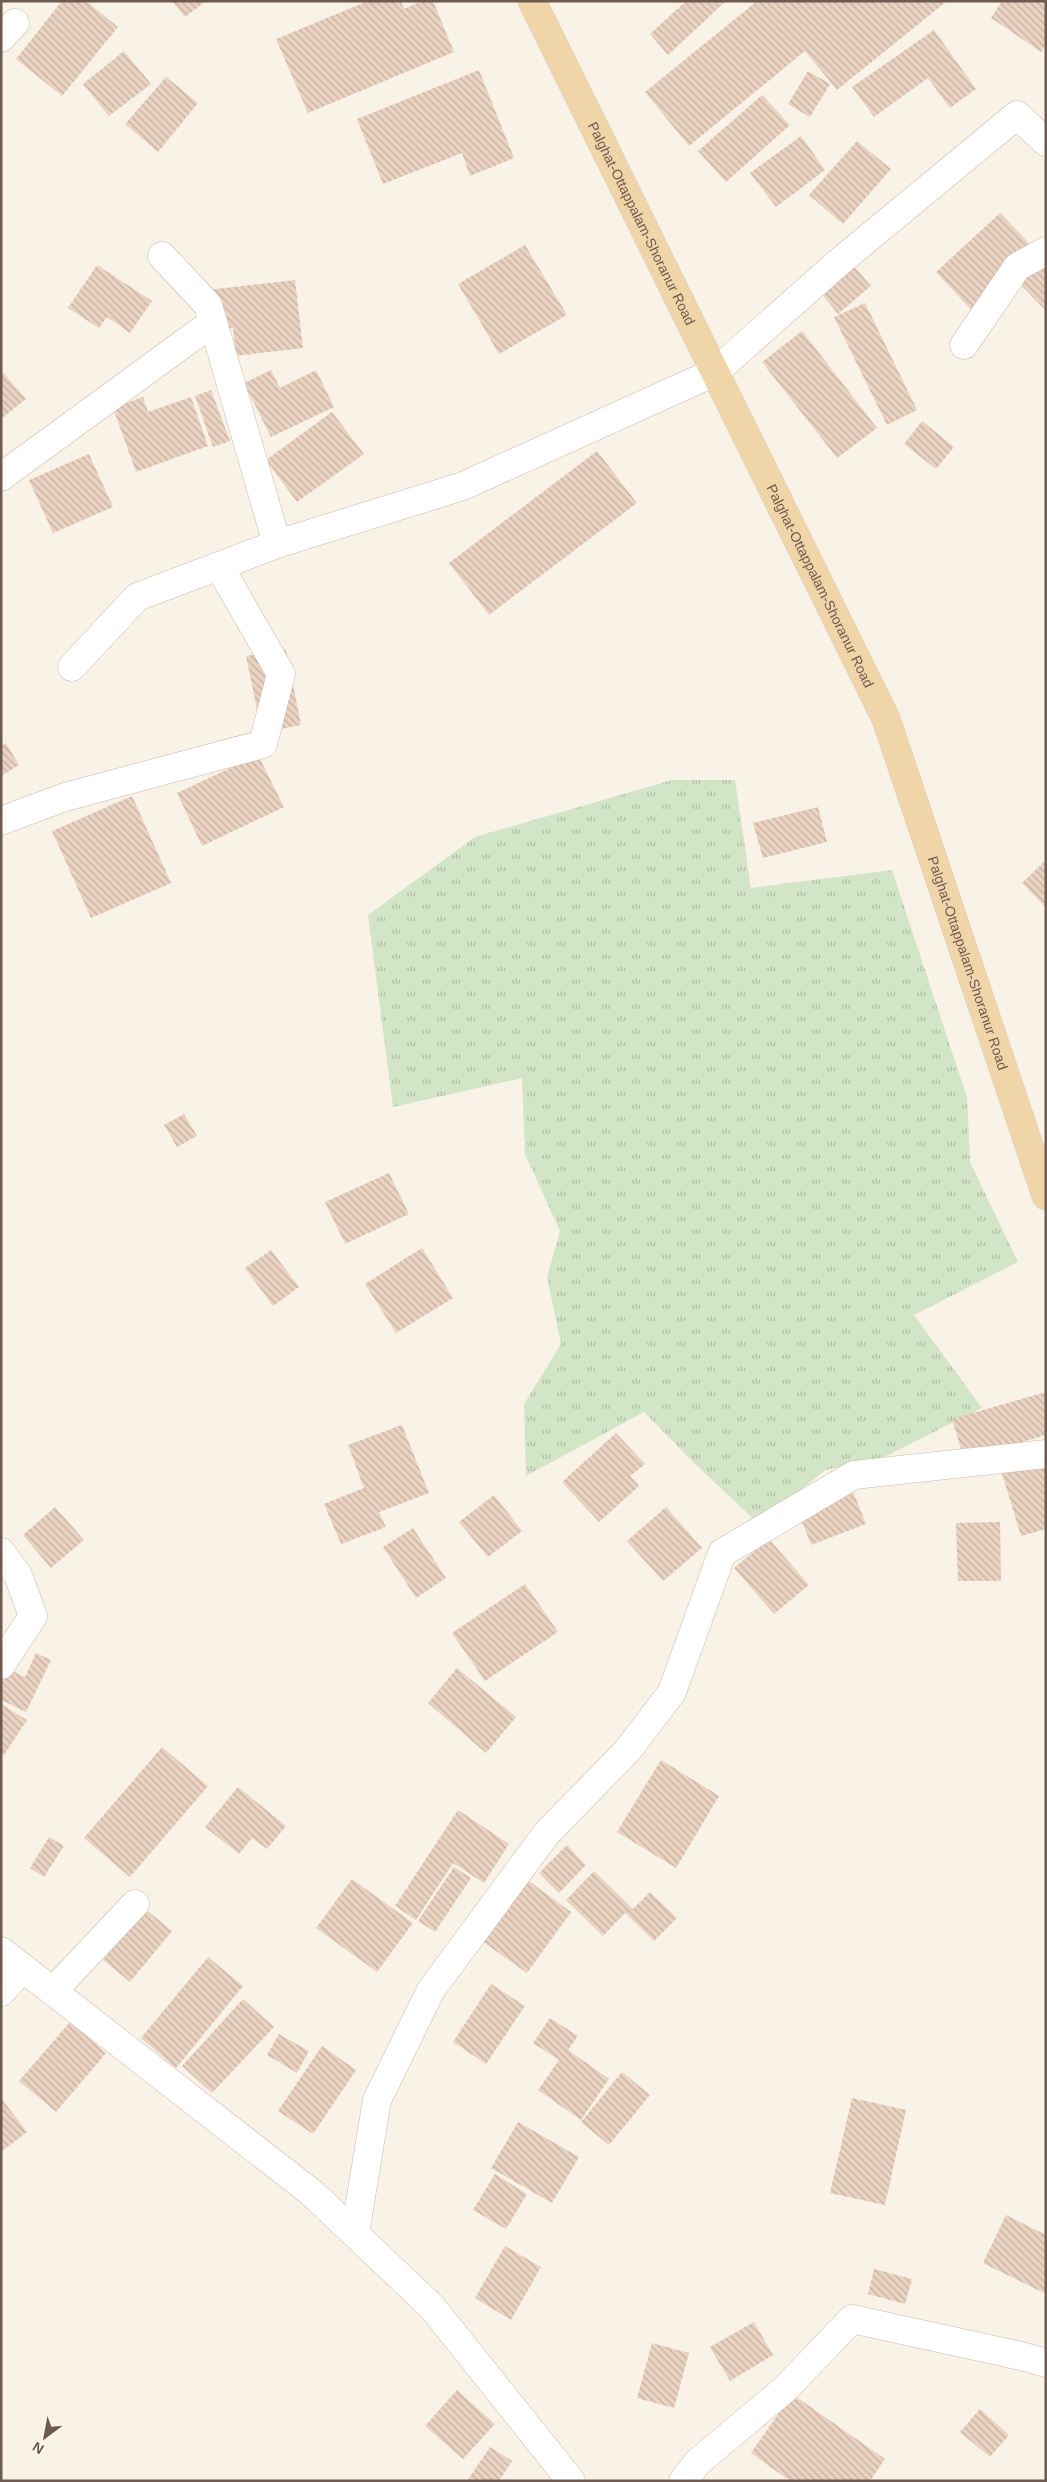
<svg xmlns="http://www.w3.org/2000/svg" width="1047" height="2482" font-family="Helvetica,sans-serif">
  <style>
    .grass { fill: url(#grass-tufts) }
    .building { fill: url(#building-back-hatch) }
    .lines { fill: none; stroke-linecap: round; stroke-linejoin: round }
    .minor-casing { stroke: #c9baae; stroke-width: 29 }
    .major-casing { stroke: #d7d1ce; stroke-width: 29 }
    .minor { stroke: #fff; stroke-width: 28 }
    .major { stroke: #efd5a8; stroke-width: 28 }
    .labels { text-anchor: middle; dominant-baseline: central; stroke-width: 4; stroke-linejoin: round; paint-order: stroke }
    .street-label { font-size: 14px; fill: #6f5a4f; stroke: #fcf6ec }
  </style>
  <defs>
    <pattern id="grass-tufts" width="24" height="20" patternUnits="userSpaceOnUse" patternTransform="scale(1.25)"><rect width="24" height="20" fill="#d3e5c7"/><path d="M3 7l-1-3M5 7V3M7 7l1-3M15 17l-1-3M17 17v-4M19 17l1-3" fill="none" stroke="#afbda4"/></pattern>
    <pattern id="building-back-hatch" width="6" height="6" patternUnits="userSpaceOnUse" patternTransform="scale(1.25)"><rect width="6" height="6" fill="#ebd3c2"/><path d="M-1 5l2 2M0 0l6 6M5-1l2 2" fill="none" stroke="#c3aea0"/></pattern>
  </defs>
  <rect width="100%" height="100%" fill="#f9f2e7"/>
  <polygon class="grass" points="672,780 735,780 751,888 892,870 967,1097 970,1162 1018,1262 914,1315 982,1408 884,1457 825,1470 759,1524 692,1461 644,1412 526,1476 524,1404 561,1344 547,1277 560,1231 525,1154 522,1078 393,1107 368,915 475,837"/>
  <g class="building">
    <polygon points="62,1 86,1 118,27 62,96 16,59"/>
    <polygon points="172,1 206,1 185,17"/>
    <polygon points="368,1 401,1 404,9 422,1 433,1 454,52 308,113 276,39"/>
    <polygon points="686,1 726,1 668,55 650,34"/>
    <polygon points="757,1 947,1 837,90 805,51 689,146 645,92"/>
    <polygon points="1002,1 1046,1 1046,44 1041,52 991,18"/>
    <polygon points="934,30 976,89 950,108 928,78 874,117 852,87"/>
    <polygon points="124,51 151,84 109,116 83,84"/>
    <polygon points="479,70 514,158 470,176 462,153 383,184 357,119"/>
    <polygon points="808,71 830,84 810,117 788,104"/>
    <polygon points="166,77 198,103 158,152 125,124"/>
    <polygon points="762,95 790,125 726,182 698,151"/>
    <polygon points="801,136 825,170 776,207 750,173"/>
    <polygon points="857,141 891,169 843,224 809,195"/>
    <polygon points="1000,213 1046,261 1046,311 1014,278 975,314 936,272"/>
    <polygon points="525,245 567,315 499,354 458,284"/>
    <polygon points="97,265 152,301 130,333 107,317 99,328 68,308"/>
    <polygon points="853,265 871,286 838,314 821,293"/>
    <polygon points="295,280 303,348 236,356 233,328 212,331 207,290"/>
    <polygon points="865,303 917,410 887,425 834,317"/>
    <polygon points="802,331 877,428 837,458 762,362"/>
    <polygon points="1,370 26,399 1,419"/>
    <polygon points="271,370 280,388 316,370 334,407 271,437 244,383"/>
    <polygon points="211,390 230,441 213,447 195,396"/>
    <polygon points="143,397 148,412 191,397 208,446 136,472 113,408"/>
    <polygon points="332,412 364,454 297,502 266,460"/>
    <polygon points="922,421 954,447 936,469 904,444"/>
    <polygon points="597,451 637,503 489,615 449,563"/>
    <polygon points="89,454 113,507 53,533 29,480"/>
    <polygon points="286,649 301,725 262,733 246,656"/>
    <polygon points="6,743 19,765 1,776 1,746"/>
    <polygon points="258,755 284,807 202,846 177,793"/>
    <polygon points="132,796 171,883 91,918 52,831"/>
    <polygon points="818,807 827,842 763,858 753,823"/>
    <polygon points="1046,860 1046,908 1022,883"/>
    <polygon points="184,1114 197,1136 177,1147 164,1125"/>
    <polygon points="389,1173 409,1214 345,1244 325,1202"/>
    <polygon points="422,1248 453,1298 396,1333 365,1284"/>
    <polygon points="271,1250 299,1287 273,1306 245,1268"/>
    <polygon points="1046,1392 1046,1435 964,1459 952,1419"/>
    <polygon points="402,1425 429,1493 379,1512 386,1527 341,1544 324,1504 364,1488 348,1445"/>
    <polygon points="616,1433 645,1464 630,1476 639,1486 599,1522 562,1482"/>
    <polygon points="1046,1453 1046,1529 1021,1536 1000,1467"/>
    <polygon points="848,1479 866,1524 811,1545 794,1500"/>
    <polygon points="494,1495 522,1531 488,1557 459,1522"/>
    <polygon points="55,1507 84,1540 51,1568 23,1535"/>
    <polygon points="666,1507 702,1548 663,1581 627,1541"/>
    <polygon points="1000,1522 1001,1581 958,1581 956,1523"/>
    <polygon points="413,1528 446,1578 416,1598 383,1547"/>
    <polygon points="769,1539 809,1585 774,1614 734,1568"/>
    <polygon points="525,1584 558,1632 485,1681 452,1633"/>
    <polygon points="36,1653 51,1660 26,1712 1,1700 1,1666 25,1677"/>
    <polygon points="457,1668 516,1717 486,1753 428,1703"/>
    <polygon points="1,1704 27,1720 4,1755 1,1754"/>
    <polygon points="162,1747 208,1786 130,1877 84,1838"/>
    <polygon points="661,1760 719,1796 676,1868 617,1832"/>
    <polygon points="238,1787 286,1826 267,1849 252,1838 239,1854 205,1827"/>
    <polygon points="458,1810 509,1844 484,1883 453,1863 416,1920 395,1906"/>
    <polygon points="49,1837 64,1846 44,1877 30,1868"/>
    <polygon points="567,1845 586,1865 559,1893 539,1873"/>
    <polygon points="454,1867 471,1878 435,1932 418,1921"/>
    <polygon points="594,1871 633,1909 650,1892 677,1918 654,1941 625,1913 603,1936 566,1900"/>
    <polygon points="352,1879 413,1923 377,1972 316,1928"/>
    <polygon points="526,1879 571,1912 527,1973 482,1941"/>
    <polygon points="145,1909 172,1931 130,1982 103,1960"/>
    <polygon points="208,1957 243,1986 176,2068 141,2038"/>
    <polygon points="491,1984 525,2006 486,2064 453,2042"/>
    <polygon points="243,1999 274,2027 212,2093 182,2066"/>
    <polygon points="550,2018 578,2036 568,2050 609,2079 581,2120 538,2090 559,2060 533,2043"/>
    <polygon points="70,2022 106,2053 56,2112 19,2081"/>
    <polygon points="279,2034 309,2051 297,2073 267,2055"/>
    <polygon points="322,2046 356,2070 313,2134 278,2111"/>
    <polygon points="622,2072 650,2095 609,2145 581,2122"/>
    <polygon points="1,2098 27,2132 1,2152"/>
    <polygon points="852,2098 906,2110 885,2205 830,2193"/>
    <polygon points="518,2122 579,2157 552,2203 491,2168"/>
    <polygon points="495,2174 527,2194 506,2229 473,2210"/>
    <polygon points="1006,2215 1044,2234 1046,2230 1046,2294 983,2263"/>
    <polygon points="505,2246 541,2267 511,2320 475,2298"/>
    <polygon points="874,2269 912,2279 905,2304 868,2294"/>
    <polygon points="754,2322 773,2355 730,2381 710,2347"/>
    <polygon points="652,2343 689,2353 674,2408 637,2398"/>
    <polygon points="457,2390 495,2424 463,2459 425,2426"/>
    <polygon points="792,2394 885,2459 870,2481 790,2481 751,2453"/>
    <polygon points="980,2409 1009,2435 990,2457 960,2432"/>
    <polygon points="490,2447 512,2461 499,2481 467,2481"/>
  </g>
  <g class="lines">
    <g class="minor-casing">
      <g id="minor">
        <polyline points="1,38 15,23"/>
        <polyline points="162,256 208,305 277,544 463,486 715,372 838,263 1017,115 1046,142"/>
        <polyline points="964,345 1017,267 1046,251"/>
        <polyline points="1,477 213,322"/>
        <polyline points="72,667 137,597 277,544"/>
        <polyline points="1,821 65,797 263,744 281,674 219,566"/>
        <polyline points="1,1552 18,1575 33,1616 1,1665"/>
        <polyline points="1,1951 312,2193 432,2307 571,2481"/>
        <polyline points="53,1991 135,1904"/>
        <polyline points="1,1992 23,1968"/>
        <polyline points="355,2233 377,2100 431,1990 547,1833 628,1750 672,1692 722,1553 854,1475 1046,1454"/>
        <polyline points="683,2481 698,2462 785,2389 852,2319 1021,2356 1046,2363"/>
      </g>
    </g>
    <g class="major-casing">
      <g id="major">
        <path id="s1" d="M532 1 886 719 1046 1196"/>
      </g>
    </g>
    <use href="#minor" class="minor"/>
    <use href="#major" class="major"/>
  </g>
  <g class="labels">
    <g class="street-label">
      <text stroke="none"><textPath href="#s1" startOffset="248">Palghat-Ottappalam-Shoranur Road</textPath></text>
      <text stroke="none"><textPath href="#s1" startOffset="652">Palghat-Ottappalam-Shoranur Road</textPath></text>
      <text stroke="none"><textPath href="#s1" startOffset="1058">Palghat-Ottappalam-Shoranur Road</textPath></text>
    </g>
  </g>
  <rect width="1047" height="2482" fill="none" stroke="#6f5a4f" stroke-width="5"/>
  <g transform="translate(45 2437) rotate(212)" stroke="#fcf6ec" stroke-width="4" paint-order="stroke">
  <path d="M0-4L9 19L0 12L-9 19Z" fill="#6f5a4f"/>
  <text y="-8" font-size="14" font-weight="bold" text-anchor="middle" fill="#6f5a4f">N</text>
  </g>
</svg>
